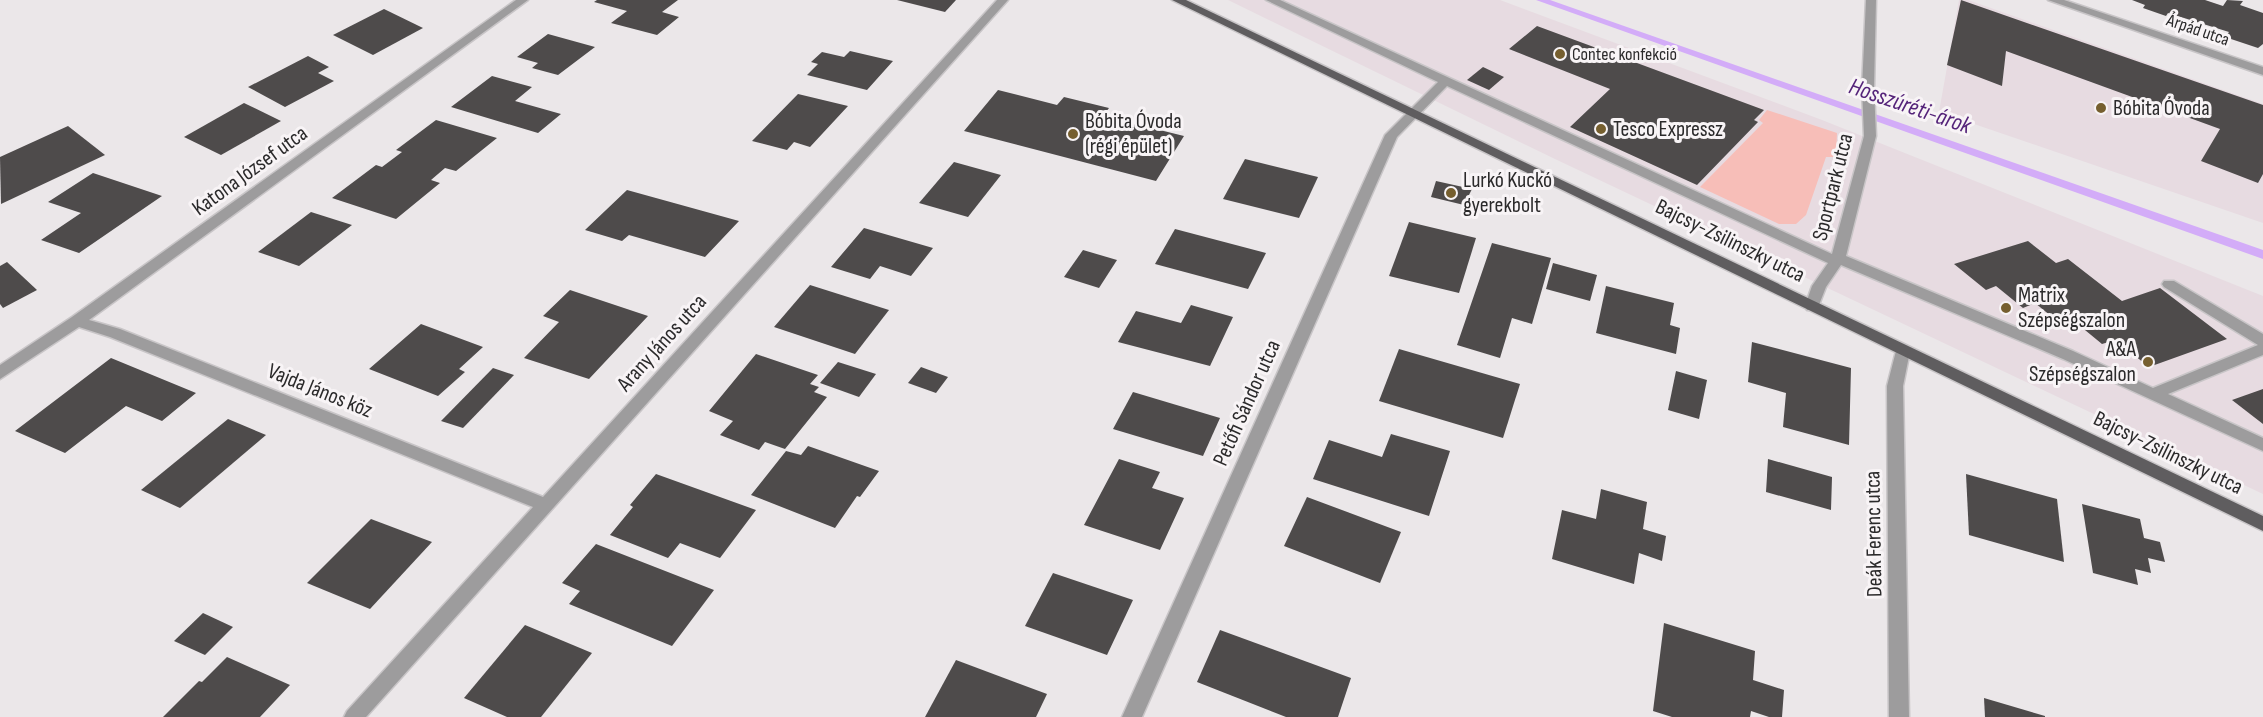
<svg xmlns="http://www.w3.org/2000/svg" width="2263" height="717" font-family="'Sofia Sans Condensed',sans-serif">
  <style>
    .built { fill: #e7dbe1 }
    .green { fill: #f7beb8 }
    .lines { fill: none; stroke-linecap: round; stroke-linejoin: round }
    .stream { fill: #d3acf8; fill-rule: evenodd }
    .building { fill: #4e4b4b }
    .minor-casing { stroke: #c8c5c7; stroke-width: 3 }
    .major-casing { stroke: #c8c5c7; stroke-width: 3 }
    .minor { fill: #9d9c9d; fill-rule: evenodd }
    .major { fill: #5f5d5f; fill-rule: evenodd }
    .poi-dot { fill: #765f2f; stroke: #f8f4f6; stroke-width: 2 }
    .labels { text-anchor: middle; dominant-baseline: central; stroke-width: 6; stroke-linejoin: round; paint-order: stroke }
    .far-street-label { font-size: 18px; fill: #2b2a2b; stroke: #f8f4f6 }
    .far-poi-label { font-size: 18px; fill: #2b2a2b; stroke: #f8f4f6; text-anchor: start }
    .poi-label { font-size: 22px; fill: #2b2a2b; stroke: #f8f4f6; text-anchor: start }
    .street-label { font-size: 22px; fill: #2b2a2b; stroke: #f8f4f6 }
    .water-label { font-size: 24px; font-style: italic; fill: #55247a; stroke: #f8f4f6 }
  </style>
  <rect width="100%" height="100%" fill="#ebe7e9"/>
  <g class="built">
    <polygon points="1228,0 1500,0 1822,120 2263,296 2263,494 1555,159"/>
    <polygon points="1959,0 1968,0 2263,104 2263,223 1939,112"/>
  </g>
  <polygon class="green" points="1767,110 1837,133 1836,157 1826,157 1806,215 1796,224 1779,224 1700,187 1763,123 1759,120"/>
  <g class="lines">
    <polygon class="stream" points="1536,0 1550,0 2263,250 2263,259"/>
  </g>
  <g class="building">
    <polygon points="597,0 678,0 662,12 679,17 657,35 611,23 627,11 594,2"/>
    <polygon points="897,0 956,0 945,12"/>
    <polygon points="1961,0 2263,105 2263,174 2258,183 2201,161 2220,129 2006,51 2002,86 1947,65"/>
    <polygon points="2132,0 2205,0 2223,6 2227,0 2243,1 2240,5 2263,13 2263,44 2258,48 2225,37 2229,32 2168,13 2166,16 2143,8 2145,5"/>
    <polygon points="384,9 423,28 373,55 333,35"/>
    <polygon points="1537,26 1764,110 1754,120 1758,122 1697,185 1570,127 1610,89 1509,49"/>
    <polygon points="548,34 595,47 558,75 532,68 538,63 517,57"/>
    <polygon points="850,51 893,61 867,90 807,75 818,64 811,62 822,52 844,57"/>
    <polygon points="308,56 329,67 318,73 334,81 285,107 248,87"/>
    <polygon points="1483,67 1504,77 1489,90 1467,80"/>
    <polygon points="492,76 532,87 515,101 561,114 538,133 451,107"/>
    <polygon points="998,90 1057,105 1064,97 1109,108 1103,116 1184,136 1156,181 964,131"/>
    <polygon points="798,94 848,106 810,147 794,142 787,150 752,141"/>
    <polygon points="244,103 281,121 221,155 184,137"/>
    <polygon points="436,120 497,138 456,171 445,168 431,180 440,183 396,219 332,198 376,165 382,167 402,152 396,150"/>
    <polygon points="68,126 105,155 1,204 0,157"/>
    <polygon points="1245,159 1318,177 1299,218 1223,199"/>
    <polygon points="954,162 1001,175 968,217 919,203"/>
    <polygon points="93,173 162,196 79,253 41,240 81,213 48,202"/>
    <polygon points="1436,181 1472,189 1464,205 1431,197"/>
    <polygon points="627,190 739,221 705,257 629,235 622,241 585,230"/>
    <polygon points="311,212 352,225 299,266 258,252"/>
    <polygon points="1409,222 1476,238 1459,293 1389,276"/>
    <polygon points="864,228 933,248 911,276 880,266 870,279 831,267"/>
    <polygon points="1175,229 1266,253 1248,289 1155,264"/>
    <polygon points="2028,241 2056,263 2068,259 2122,301 2160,288 2227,339 2149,367 2115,340 2102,344 2074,321 2062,325 2035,303 2023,308 1996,286 1986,290 1954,264"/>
    <polygon points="1492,243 1551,258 1532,324 1512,318 1500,358 1457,345"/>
    <polygon points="1083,250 1117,260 1099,288 1064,277"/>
    <polygon points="7,262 37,290 3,308 0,304 0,266"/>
    <polygon points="1553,263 1597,275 1590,301 1546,289"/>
    <polygon points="810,285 889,310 855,354 774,327"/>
    <polygon points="1606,286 1674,303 1670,325 1680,328 1676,354 1596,333"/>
    <polygon points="570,290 648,316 589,379 524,358 559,322 543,316"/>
    <polygon points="1191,305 1233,317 1210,366 1118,342 1136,311 1181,323"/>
    <polygon points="421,324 483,347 459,369 465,372 438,396 369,369"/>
    <polygon points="1752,342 1851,368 1849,445 1783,427 1786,393 1748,382"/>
    <polygon points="1399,349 1520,384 1503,438 1379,401"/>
    <polygon points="756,354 818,375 810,384 819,387 814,392 827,397 785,449 765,442 759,450 720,435 733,421 709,411"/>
    <polygon points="111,358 196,393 162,421 126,406 65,453 15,431"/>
    <polygon points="838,362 876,374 859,397 820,383"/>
    <polygon points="921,367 948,377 936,393 908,383"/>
    <polygon points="493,368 514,375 463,428 441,421"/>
    <polygon points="1676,371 1707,380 1699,419 1668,410"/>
    <polygon points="2263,389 2263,424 2232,400"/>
    <polygon points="1133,392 1220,418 1203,456 1113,429"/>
    <polygon points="228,419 266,435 180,508 141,490"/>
    <polygon points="1391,434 1450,451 1429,516 1313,479 1329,440 1382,457"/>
    <polygon points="808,446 879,471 860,497 857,496 835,528 751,495 786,451 801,455"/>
    <polygon points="1119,459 1160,472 1152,488 1184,498 1160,550 1084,525"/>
    <polygon points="1768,459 1832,477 1831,510 1766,492"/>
    <polygon points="656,474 756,510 720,558 680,543 668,558 610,535 633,507 630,505"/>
    <polygon points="1966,474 2057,499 2064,562 1969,535"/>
    <polygon points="1601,489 1647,502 1643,529 1666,536 1662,561 1639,553 1634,584 1552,559 1562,510 1596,519"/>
    <polygon points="1307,497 1401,532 1380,583 1284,546"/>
    <polygon points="2082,504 2140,519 2144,538 2160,542 2165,562 2148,558 2151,573 2135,569 2138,585 2093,573"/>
    <polygon points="371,519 432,542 370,609 307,583"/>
    <polygon points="596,544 714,590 672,646 569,604 580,591 562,583"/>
    <polygon points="1053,573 1133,600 1107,655 1025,626"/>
    <polygon points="203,613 233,627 205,655 174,641"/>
    <polygon points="1664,623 1755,651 1753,680 1784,690 1782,717 1769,717 1751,711 1750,717 1672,717 1653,711"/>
    <polygon points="525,625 592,653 541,717 507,717 464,698"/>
    <polygon points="1220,630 1351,678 1338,717 1286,717 1197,682"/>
    <polygon points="227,657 290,685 260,717 163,717 199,681 202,682"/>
    <polygon points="956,660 1047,694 1036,717 925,717"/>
    <polygon points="1984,698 2045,716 2045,717 1985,717"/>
  </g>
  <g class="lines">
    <g class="minor-casing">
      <g id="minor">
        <polygon points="516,0 528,0 89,320 120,329 543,497 997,0 1008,0 366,717 344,717 347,711 533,507 110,337 79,327 0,379 0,365 72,317"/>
        <polygon points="1266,0 1280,0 1832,254 1864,136 1862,88 1866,0 1876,0 1874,88 1876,136 1846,256 2073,351 2153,388 2258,345 2164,287 2162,284 2164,281 2174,281 2263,334 2263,355 2168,394 2263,438 2263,451 2063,359 1841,265 1826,287 1817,310 1807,310 1805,306 1812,286 1828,263 1447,86 1397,137 1142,717 1122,717 1385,135 1438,82"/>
        <polygon points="2048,0 2064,0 2263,67 2263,75"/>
        <polygon points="1903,346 1908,347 1910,351 1903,386 1909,717 1889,717 1887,386 1896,351 1898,347"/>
      </g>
    </g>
    <g class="major-casing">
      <polygon id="major" points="1172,0 1186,0 2263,516 2263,531"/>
    </g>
    <use href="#minor" class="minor"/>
    <use href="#major" class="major"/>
  </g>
  <g class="poi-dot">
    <circle cx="1560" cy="54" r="6"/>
    <circle cx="2101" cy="108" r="6"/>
    <circle cx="1601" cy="129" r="6"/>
    <circle cx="1073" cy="134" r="6"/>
    <circle cx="1451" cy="193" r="6"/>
    <circle cx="2006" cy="308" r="6"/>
    <circle cx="2148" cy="362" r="6"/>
  </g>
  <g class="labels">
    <g class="far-street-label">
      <text transform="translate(2198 30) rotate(19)">Árpád utca</text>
    </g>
    <g class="far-poi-label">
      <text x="1572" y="54">Contec konfekció</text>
    </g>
    <g class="poi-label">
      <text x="2113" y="108">Bóbita Óvoda</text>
      <text x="1085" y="121">Bóbita Óvoda<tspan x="1085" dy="25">(régi épület)</tspan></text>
      <text x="1613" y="129">Tesco Expressz</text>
      <text x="1463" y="180">Lurkó Kuckó<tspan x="1463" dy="25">gyerekbolt</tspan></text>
      <text x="2018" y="295">Matrix<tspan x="2018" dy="25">Szépségszalon</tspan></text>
      <text x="2136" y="349" text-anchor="end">A&amp;A<tspan x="2136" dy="25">Szépségszalon</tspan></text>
    </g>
    <g class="street-label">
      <text transform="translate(250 171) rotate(-36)">Katona József utca</text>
      <text transform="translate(1833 187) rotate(-76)">Sportpark utca</text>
      <text transform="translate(1730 241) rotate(26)">Bajcsy-Zsilinszky utca</text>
      <text transform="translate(662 343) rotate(-48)">Arany János utca</text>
      <text transform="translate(320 391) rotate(22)">Vajda János köz</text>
      <text transform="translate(1247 403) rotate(-66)">Petőfi Sándor utca</text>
      <text transform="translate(2168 453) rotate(26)">Bajcsy-Zsilinszky utca</text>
      <text transform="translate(1874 534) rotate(-91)">Deák Ferenc utca</text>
    </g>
    <g class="water-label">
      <text transform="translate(1910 106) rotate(19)">Hosszúréti-árok</text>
    </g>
  </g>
</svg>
